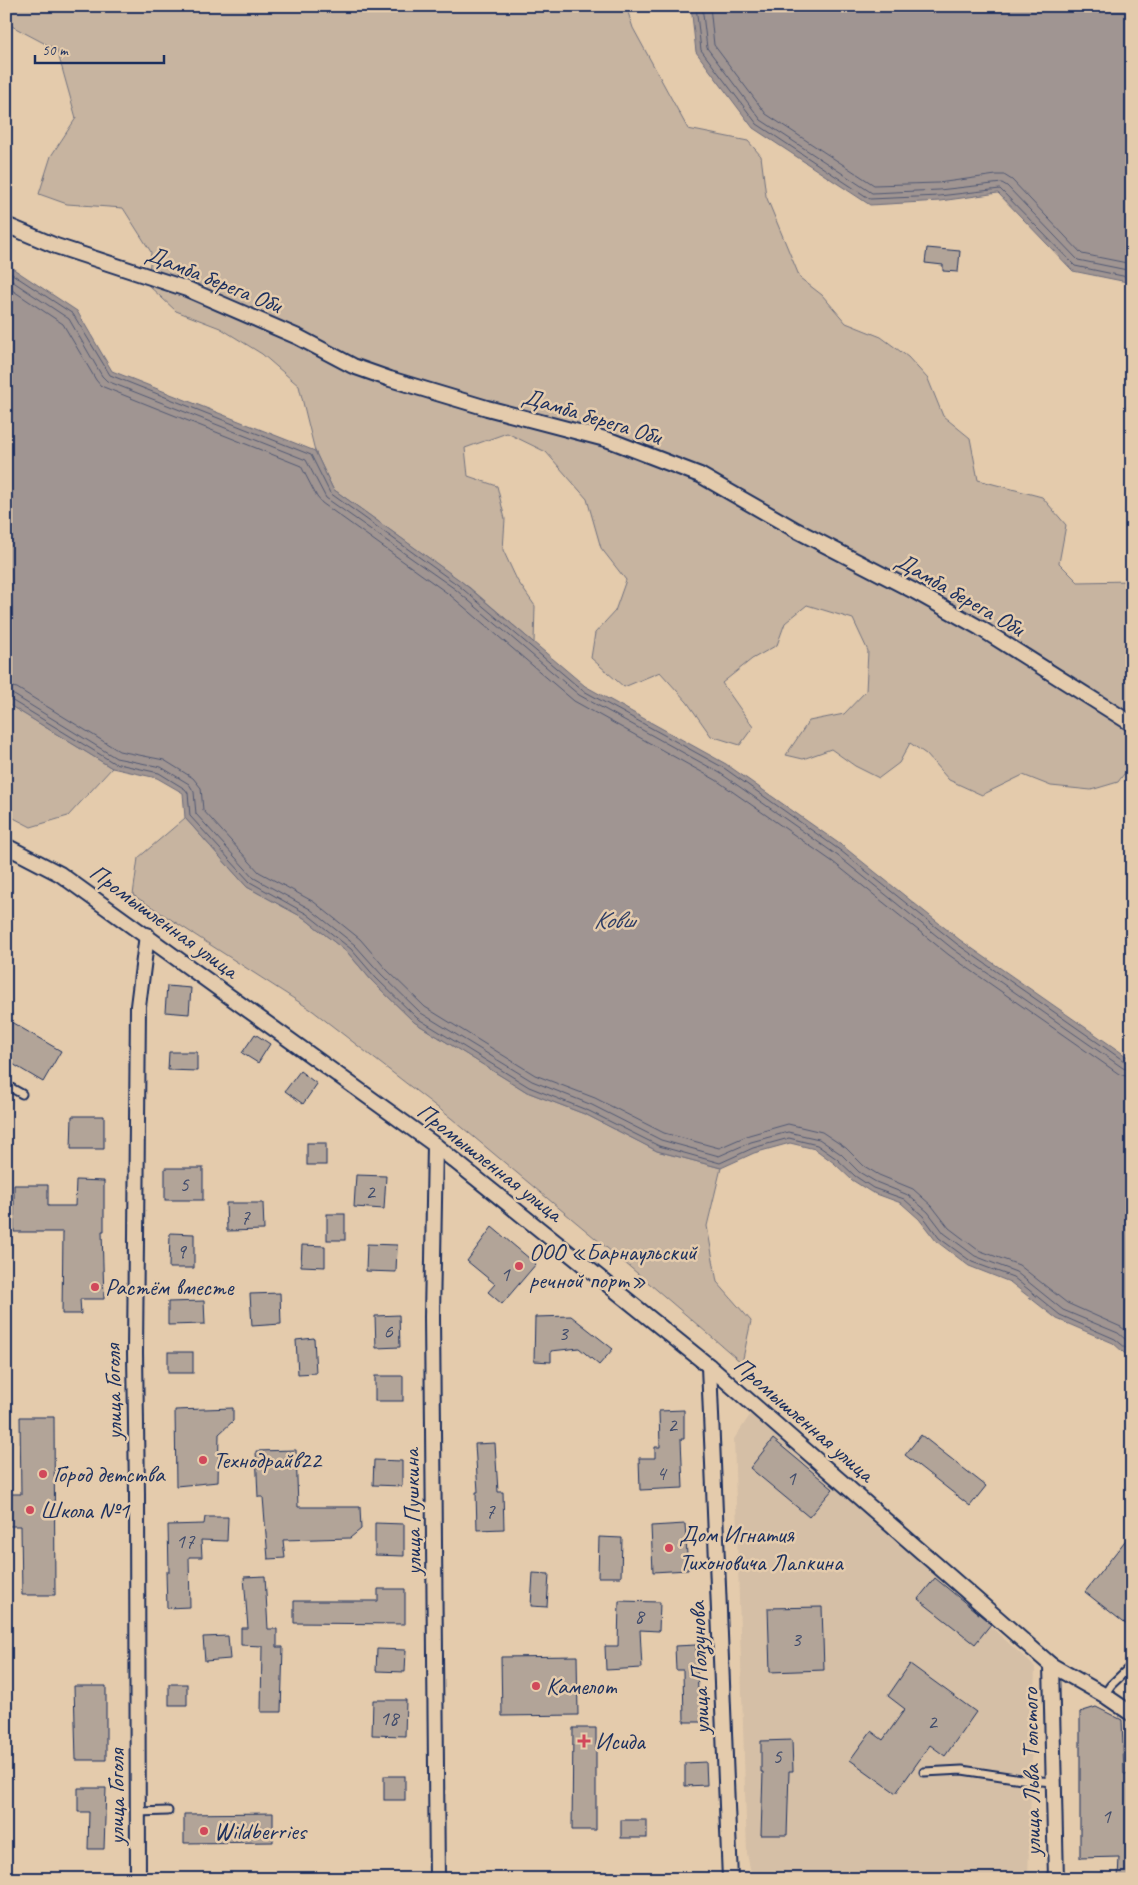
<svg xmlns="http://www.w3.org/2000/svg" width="1138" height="1885" font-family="Caveat,sans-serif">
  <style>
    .built { fill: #d5bfa6 }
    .green { fill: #c7b4a0; stroke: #71727f }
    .water { fill: #a09592; stroke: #6b6c7d }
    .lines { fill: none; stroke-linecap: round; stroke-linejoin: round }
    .shore { stroke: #505873; stroke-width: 1 }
    .building { fill: #b2a498; stroke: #1b2f5e }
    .service-casing { stroke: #1b2f5e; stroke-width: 11 }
    .minor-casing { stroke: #1b2f5e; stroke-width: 18 }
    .service { stroke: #e4cbac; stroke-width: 7 }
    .minor { stroke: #e4cbac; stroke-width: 14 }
    .poi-dot { fill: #d1495b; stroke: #e4cbac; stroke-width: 2 }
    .labels { text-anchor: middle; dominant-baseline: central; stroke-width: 5; stroke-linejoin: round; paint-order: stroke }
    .number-label { font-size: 21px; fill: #414c6c }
    .street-label { font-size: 24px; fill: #1b2f5e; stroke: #e4cbac }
    .poi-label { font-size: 24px; fill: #1b2f5e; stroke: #e4cbac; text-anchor: start }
    .water-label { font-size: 25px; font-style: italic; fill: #2f3e66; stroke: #e4cbac }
  </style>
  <rect width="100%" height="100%" fill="#e4cbac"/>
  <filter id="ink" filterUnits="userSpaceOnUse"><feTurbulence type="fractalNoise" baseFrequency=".02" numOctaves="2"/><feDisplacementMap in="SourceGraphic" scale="10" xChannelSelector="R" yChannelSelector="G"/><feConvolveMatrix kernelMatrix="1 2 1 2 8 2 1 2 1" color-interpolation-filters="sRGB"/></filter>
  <g filter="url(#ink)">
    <polygon class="built" points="754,1409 1035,1667 1028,1879 752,1879 747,1853 734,1439"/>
    <g class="green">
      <polygon points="6,6 626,6 633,28 688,129 748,141 761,156 766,196 800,278 822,295 846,323 881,337 908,357 928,379 943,416 970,438 978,480 1042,497 1066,525 1059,563 1078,582 1132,581 1132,743 1130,766 1118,782 1091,790 1051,786 1023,775 982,795 949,780 926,754 910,743 899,763 879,778 855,766 831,749 803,759 786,755 809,721 844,714 866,691 868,651 853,619 807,605 785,623 777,645 752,659 722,683 753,727 740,745 711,736 687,702 660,672 624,687 591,658 595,633 615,611 626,580 601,548 587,499 546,452 507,433 465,448 468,476 497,486 505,519 503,550 517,580 535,606 534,643 470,588 333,489 315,451 299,386 262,354 220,328 176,311 148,285 151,252 123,208 67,204 39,194 51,156 76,118 57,50 6,23"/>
      <polygon points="6,703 112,768 68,816 31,827 6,814"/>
      <polygon points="185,818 247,887 304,918 348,953 372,981 414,1022 527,1092 587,1115 657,1151 721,1168 707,1226 717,1282 751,1321 742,1363 643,1278 451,1118 313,1011 133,895 138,858"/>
    </g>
    <g class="water">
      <polygon points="691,6 1132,6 1132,283 1073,271 998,193 940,201 870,205 753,128 696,52"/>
      <polygon points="6,264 77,311 112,371 315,451 333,489 461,581 585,686 726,764 844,847 960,940 1132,1060 1132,1360 1113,1343 1057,1319 1010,1282 969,1266 936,1241 919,1219 901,1203 871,1192 852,1180 834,1163 815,1149 790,1143 754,1153 721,1168 657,1151 587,1115 527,1092 414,1022 372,981 348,953 304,918 247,887 185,818 183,793 157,778 112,768 6,703"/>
    </g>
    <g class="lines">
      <g class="shore">
        <polyline points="696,6 701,50 757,124 870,199 939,196 1000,189 1075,266 1132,278"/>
        <polyline points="702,6 707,48 761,120 872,193 939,190 1002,183 1007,186 1078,260 1132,271"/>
        <polyline points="710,6 714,45 766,114 874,185 938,183 996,175 1004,175 1012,180 1082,254 1132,264"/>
        <polyline points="6,270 73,314 110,375 311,455 330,493 458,585 582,690 724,768 841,851 957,944 1127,1063 1132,1064"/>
        <polyline points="6,277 69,319 102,376 107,381 306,460 326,498 455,589 579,695 720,773 838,856 953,949 1123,1068 1132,1071"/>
        <polyline points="6,286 63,324 96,380 101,386 301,466 317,497 322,503 450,595 574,701 716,780 833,862 949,955 1119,1074 1132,1078"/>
        <polyline points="6,686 17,688 119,751 164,760 193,778 201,788 203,810 259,872 314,902 360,939 386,969 425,1007 535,1075 595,1098 664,1133 719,1148 749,1135 788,1124 822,1132 846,1148 864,1166 879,1175 913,1189 932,1206 949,1228 978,1250 1019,1265 1067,1303 1121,1327 1132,1335"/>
        <polyline points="6,693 14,695 116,758 161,767 189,784 194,792 196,814 254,878 310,909 355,945 381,974 421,1013 532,1081 592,1105 661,1140 719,1156 751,1142 788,1132 819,1139 841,1154 859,1172 876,1182 908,1195 928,1212 944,1233 975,1256 1016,1272 1063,1310 1118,1333 1132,1345"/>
        <polyline points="6,699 11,700 114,763 159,773 185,789 188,793 190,816 250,882 307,914 351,949 376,978 417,1018 529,1087 589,1111 659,1146 720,1163 753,1148 789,1138 817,1145 837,1159 855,1176 873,1188 904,1199 923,1216 939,1238 972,1262 1013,1277 1060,1315 1115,1339 1132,1353"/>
      </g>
    </g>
    <g class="building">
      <polygon points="927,248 960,251 958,272 943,271 943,265 925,263"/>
      <polygon points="167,986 191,988 189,1014 165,1012"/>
      <polygon points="6,1019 61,1051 43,1082 6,1060"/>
      <polygon points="255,1034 270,1044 258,1063 242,1053"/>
      <polygon points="169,1052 197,1052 197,1071 168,1070"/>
      <polygon points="300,1071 317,1084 303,1104 285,1091"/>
      <polygon points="72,1116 104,1116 104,1149 71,1149"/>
      <rect x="307" y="1143" width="19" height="22"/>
      <rect x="165" y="1168" width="38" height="32"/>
      <polygon points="356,1175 386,1176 384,1209 354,1207"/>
      <polygon points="76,1180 104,1181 104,1231 102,1231 104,1299 80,1299 81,1314 62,1314 63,1232 14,1232 14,1185 48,1185 48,1206 75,1206"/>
      <polygon points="226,1203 263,1203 264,1230 227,1231"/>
      <rect x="327" y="1214" width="18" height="26"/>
      <polygon points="492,1227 536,1264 502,1304 488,1292 495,1284 467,1261"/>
      <polygon points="170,1233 194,1234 194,1268 169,1268"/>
      <polygon points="367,1244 397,1245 396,1272 366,1271"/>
      <polygon points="302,1245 325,1246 325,1267 301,1266"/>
      <polygon points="280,1293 281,1324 252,1326 250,1294"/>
      <polygon points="204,1301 205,1324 168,1325 168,1302"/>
      <polygon points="399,1315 400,1347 376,1348 375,1316"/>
      <polygon points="571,1316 613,1349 599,1365 579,1348 551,1351 551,1362 534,1361 535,1317"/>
      <polygon points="314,1338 316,1373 298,1374 296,1340"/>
      <rect x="168" y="1352" width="25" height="21"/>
      <rect x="375" y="1376" width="28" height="25"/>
      <polygon points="233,1408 233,1421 219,1434 218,1482 176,1486 175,1410"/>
      <polygon points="684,1410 684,1439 681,1439 683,1488 640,1490 639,1458 655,1458 655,1447 660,1447 659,1411"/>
      <polygon points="20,1417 54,1417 55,1595 22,1595 21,1526 6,1526 6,1494 21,1494"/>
      <polygon points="921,1435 986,1486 970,1506 905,1455"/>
      <polygon points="773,1439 833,1489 809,1517 750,1468"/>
      <polygon points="495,1443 498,1492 503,1492 504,1529 477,1530 476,1492 478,1492 475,1444"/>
      <polygon points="296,1450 298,1507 360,1507 361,1529 350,1538 283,1540 285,1558 268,1559 263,1497 258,1497 256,1451"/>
      <polygon points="374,1460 402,1461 402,1486 373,1485"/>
      <polygon points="205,1517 228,1517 227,1541 201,1540 202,1557 189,1557 190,1607 167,1608 166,1572 169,1572 168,1525 204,1524"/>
      <polygon points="375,1523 404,1524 404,1556 375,1555"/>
      <polygon points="685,1524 688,1570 653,1572 651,1526"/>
      <polygon points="1132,1532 1132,1629 1085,1592"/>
      <polygon points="599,1537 622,1538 621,1577 598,1577"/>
      <polygon points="533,1573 549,1574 547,1607 531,1606"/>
      <polygon points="265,1576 268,1629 277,1629 277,1647 283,1647 281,1712 261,1712 262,1646 241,1645 241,1628 248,1628 244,1577"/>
      <polygon points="935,1578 991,1624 975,1644 918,1599"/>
      <polygon points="378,1589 405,1589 405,1624 294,1623 294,1601 378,1601"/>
      <polygon points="619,1601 660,1602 659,1631 640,1630 642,1668 606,1670 605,1646 618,1646"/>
      <polygon points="822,1607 824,1670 770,1672 768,1608"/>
      <polygon points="228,1636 230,1659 205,1661 203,1637"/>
      <polygon points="696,1645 698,1692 705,1692 706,1722 684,1722 683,1670 676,1670 675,1646"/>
      <polygon points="377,1649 406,1650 405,1672 376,1671"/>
      <polygon points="577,1656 578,1715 502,1716 501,1657"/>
      <polygon points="910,1664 976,1712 945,1756 930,1745 896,1793 850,1760 871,1731 883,1740 905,1709 888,1696"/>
      <rect x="169" y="1684" width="18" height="21"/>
      <polygon points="74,1686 106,1686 106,1760 76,1760"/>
      <polygon points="373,1700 406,1700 405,1736 372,1735"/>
      <polygon points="1096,1707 1122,1720 1124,1774 1132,1774 1132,1879 1118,1879 1119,1857 1080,1858 1080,1712"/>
      <polygon points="573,1728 596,1728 596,1830 572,1830"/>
      <polygon points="792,1740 793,1771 789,1771 787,1835 761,1835 763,1772 761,1772 761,1741"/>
      <polygon points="706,1762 707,1785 685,1786 685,1763"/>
      <rect x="384" y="1776" width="21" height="24"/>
      <polygon points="78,1788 106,1788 104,1849 88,1849 89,1812 78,1812"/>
      <polygon points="273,1813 273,1842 184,1843 184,1814"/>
      <rect x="621" y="1820" width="26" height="18"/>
    </g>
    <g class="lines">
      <g class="service-casing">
        <g id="service">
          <polyline points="6,1085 22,1094"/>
          <polyline points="1104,1695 1111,1685 1132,1665"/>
          <polyline points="924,1772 962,1770 1028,1780 1054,1782"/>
          <polyline points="138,1812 168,1811"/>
        </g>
      </g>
      <g class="minor-casing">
        <g id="minor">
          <polyline points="6,225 56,246 187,289 298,337 353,366 390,379 487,408 609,440 700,475 796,530 914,591 980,628 1132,724"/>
          <polyline points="6,846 60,874 435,1145 709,1366 1051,1665 1104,1695 1132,1714"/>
          <polyline points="435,1145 432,1317 437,1879"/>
          <polyline points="709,1366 730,1879"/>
          <polyline points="1051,1665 1056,1879"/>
          <polyline points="138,1879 137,1494 135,1353 138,1006 147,935"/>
        </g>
      </g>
      <use href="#service" class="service"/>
      <use href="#minor" class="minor"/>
    </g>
  </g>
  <g class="poi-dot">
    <circle cx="519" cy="1266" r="5"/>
    <circle cx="95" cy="1287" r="5"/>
    <circle cx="203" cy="1460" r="5"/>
    <circle cx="43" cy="1474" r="5"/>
    <circle cx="30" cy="1510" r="5"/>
    <circle cx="669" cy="1548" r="5"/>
    <circle cx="536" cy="1686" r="5"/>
    <path d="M581.5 1733.5h5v5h5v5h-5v5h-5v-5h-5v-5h5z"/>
    <circle cx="204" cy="1831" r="5"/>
  </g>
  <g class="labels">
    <g class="number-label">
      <text x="184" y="1184">5</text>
      <text x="370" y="1192">2</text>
      <text x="245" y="1217">7</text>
      <text x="181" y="1251">9</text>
      <text x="505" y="1274">1</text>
      <text x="388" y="1331">6</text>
      <text x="563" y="1333">3</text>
      <text x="672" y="1425">2</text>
      <text x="661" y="1473">4</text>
      <text x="791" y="1478">1</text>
      <text x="490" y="1511">7</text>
      <text x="185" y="1541">17</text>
      <text x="639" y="1616">8</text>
      <text x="796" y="1639">3</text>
      <text x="389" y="1718">18</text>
      <text x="932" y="1722">2</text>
      <text x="777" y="1756">5</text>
      <text x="1106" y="1816">1</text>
    </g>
    <g class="street-label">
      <text transform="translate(214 279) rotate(22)">Дамба берега Оби</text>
      <text transform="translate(592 416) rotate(17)">Дамба берега Оби</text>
      <text transform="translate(960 594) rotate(30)">Дамба берега Оби</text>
      <text transform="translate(164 921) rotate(36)">Промышленная улица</text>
      <text transform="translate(490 1162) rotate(38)">Промышленная улица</text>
      <text transform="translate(113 1392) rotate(-91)">улица Гоголя</text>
      <text transform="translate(804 1419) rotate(41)">Промышленная улица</text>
      <text transform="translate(412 1512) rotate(-91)">улица Пушкина</text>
      <text transform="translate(699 1668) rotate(-92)">улица Ползунова</text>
      <text transform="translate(1031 1772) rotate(-91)">улица Льва Толстого</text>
      <text transform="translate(116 1797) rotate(-90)">улица Гоголя</text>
    </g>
    <g class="poi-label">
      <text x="529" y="1252">ООО «Барнаульский<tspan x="529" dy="28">речной порт»</tspan></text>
      <text x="105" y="1287">Растём вместе</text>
      <text x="213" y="1460">Технодрайв22</text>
      <text x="53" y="1474">Город детства</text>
      <text x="40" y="1510">Школа №1</text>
      <text x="679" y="1534">Дом Игнатия<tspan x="679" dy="28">Тихоновича Лапкина</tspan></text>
      <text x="546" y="1686">Камелот</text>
      <text x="595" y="1741">Исида</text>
      <text x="214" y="1831">Wildberries</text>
    </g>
    <g class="water-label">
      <text x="614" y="920">Ковш</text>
    </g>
  </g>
  <rect width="1138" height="1885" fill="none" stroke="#e4cbac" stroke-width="25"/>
  <rect x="12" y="12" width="1113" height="1860" fill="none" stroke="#1b2f5e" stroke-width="2" filter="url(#ink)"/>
  <path d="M35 55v8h129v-8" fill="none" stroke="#1b2f5e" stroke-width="2.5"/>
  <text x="42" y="55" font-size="15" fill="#1b2f5e" stroke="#e4cbac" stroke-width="4" paint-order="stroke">50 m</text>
</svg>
